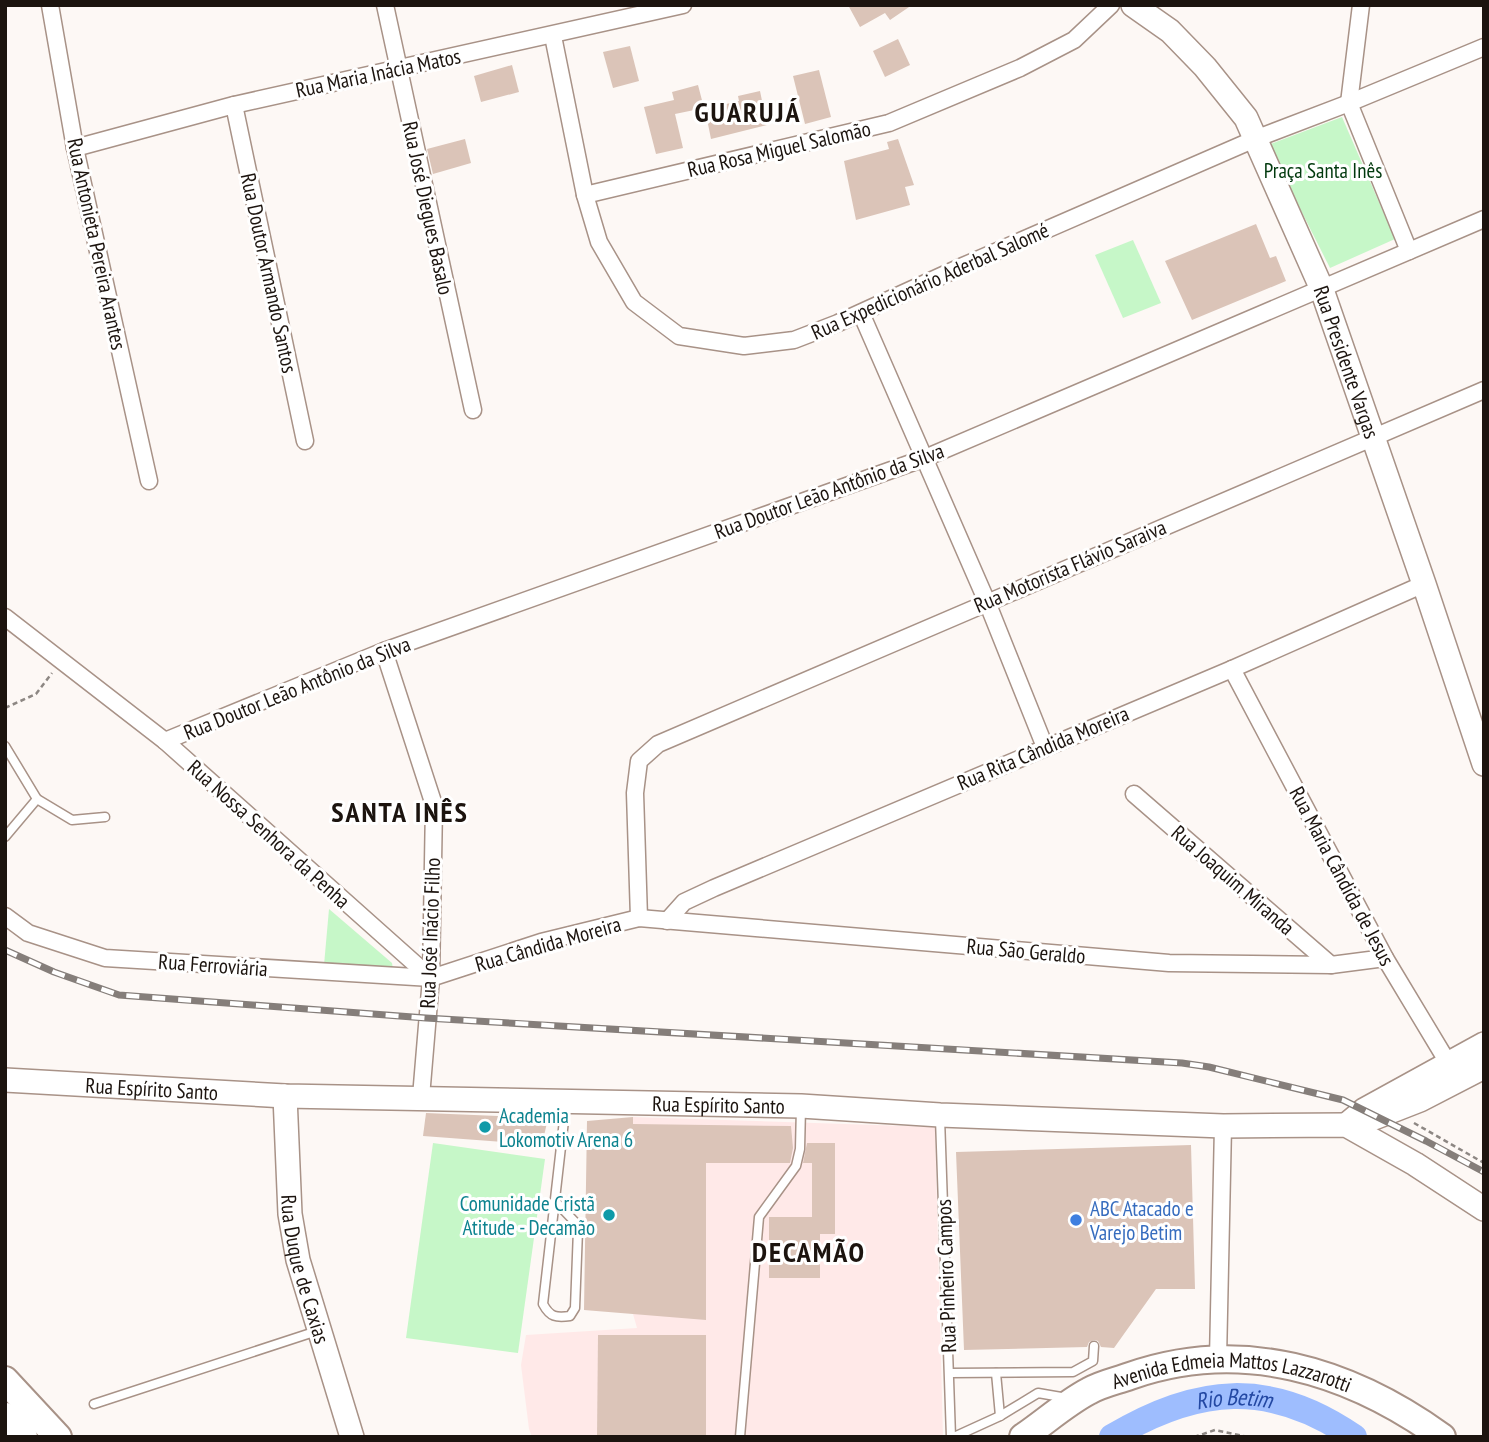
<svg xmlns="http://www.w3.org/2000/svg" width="1489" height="1442" font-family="'PT Sans Narrow',sans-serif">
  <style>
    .industrial { fill: #ffe9e8 }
    .green { fill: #c6f7c8 }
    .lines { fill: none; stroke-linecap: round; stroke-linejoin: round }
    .river { stroke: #9ebdfe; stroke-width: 26 }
    .building { fill: #dbc4b8 }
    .lane-casing { stroke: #a89287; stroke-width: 11 }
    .street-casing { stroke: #a89287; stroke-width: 19 }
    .secondary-casing { stroke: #a89287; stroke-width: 26 }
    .primary-casing { stroke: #a89287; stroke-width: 30 }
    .path { stroke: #8d8783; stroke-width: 2.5; stroke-dasharray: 5 3.5; stroke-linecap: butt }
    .lane { stroke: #fff; stroke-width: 8 }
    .street { stroke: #fff; stroke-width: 16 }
    .secondary { stroke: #fff; stroke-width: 23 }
    .primary { stroke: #fff; stroke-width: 26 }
    .rail-casing { stroke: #857e7a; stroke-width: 7 }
    .rail { stroke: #fff; stroke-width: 4.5; stroke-dasharray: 13; stroke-linecap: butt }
    .culture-dot { fill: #0f9aa8; stroke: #fff; stroke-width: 2.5 }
    .shop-dot { fill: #3f7fe0; stroke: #fff; stroke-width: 2.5 }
    .labels { text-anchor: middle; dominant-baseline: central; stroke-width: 6; stroke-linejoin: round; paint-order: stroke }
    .street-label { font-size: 21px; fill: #1c140f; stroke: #fff }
    .park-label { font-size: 21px; fill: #00390d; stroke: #fff }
    .culture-label { font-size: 21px; fill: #0d838f; stroke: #fff; text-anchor: start }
    .shop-label { font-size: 21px; fill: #366cbe; stroke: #fff; text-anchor: start }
    .water-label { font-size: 23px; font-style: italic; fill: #2348a3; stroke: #fff }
    .district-label { font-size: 28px; font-weight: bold; letter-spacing: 2px; fill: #1c140f; stroke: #fff }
  </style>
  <rect width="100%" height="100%" fill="#fdf8f5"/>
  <polygon class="industrial" points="633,1117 935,1127 943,1437 532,1437 529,1429 521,1365 526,1335 637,1328 633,1314"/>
  <g class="green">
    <polygon points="1342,117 1395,239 1330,268 1268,145"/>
    <polygon points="1133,240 1161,303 1123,318 1095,255"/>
    <polygon points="329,909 392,963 393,969 324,965"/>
    <polygon points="433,1143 545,1159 518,1353 406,1338"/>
  </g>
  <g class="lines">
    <path class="river" id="s1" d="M1112 1437C1197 1386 1270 1379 1354 1437"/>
  </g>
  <g class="building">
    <polygon points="848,5 912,5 890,20 885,13 860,27"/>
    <polygon points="898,39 910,65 885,77 873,51"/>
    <polygon points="630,46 639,81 613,88 603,52"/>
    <polygon points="512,65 519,92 481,102 474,76"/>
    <polygon points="819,70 831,117 805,124 793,76"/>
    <polygon points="698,85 704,108 675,114 683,148 656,154 644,107 674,100 672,92"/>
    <polygon points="760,91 767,125 711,139 705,109 739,101 738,96"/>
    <polygon points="465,139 471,163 433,174 427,149"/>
    <polygon points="898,139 914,185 905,187 910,205 856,220 844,161 889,149 887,142"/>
    <polygon points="1256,224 1270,258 1276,256 1286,281 1192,320 1165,261"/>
    <polygon points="426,1113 548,1118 542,1145 423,1136"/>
    <polygon points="633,1117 633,1124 791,1126 793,1148 790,1163 706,1163 706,1320 584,1310 587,1121"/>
    <polygon points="807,1143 835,1143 835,1234 820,1234 820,1278 769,1278 769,1217 812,1217 812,1163 803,1163"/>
    <polygon points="1191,1145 1195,1289 1156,1289 1114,1348 1101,1347 1098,1341 1094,1340 1089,1342 1087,1347 964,1350 956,1152"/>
    <polygon points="598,1335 706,1335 706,1437 597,1437"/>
  </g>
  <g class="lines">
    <g class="lane-casing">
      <g id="lane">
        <polyline points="5,746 37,799 5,837"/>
        <polyline points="37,799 72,820 105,817"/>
        <polyline points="940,1118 951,1437"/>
        <path d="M555 1201 575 1222 578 1230 575 1308 570 1316C556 1318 550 1317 543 1304L566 1103"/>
        <polyline points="950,1373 1073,1372 1093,1361 1094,1346"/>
        <polyline points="996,1373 1000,1416"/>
        <polyline points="94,1404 317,1331"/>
        <polyline points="740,1437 759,1217 796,1166 800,1149 801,1107"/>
        <polyline points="954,1437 1000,1416 1038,1393 1067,1398"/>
      </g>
    </g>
    <g class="street-casing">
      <g id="street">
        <polyline points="50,5 75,148 149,481"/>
        <polyline points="385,5 473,410"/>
        <polyline points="1361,5 1349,103 1409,251"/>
        <polyline points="553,36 585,195 599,242 634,302 679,336 744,346 794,340 838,323 963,266 1255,139 1349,103 1484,47"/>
        <polyline points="234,105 305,441"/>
        <polyline points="75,148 234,105 683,5"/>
        <polyline points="585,195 889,123 1020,68 1074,40 1111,5"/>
        <polyline points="861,313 987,602 1045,747"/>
        <polyline points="5,617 165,741 431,978"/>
        <polyline points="384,651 434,805 431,978 421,1097"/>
        <polyline points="1232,669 1385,958 1453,1071"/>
        <polyline points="165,741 384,651 925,458 1484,219"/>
        <polyline points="1134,794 1331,965"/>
        <polyline points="5,916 28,933 105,958 431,978 541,942 639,918 1169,963 1331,965 1385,958"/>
        <polyline points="639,918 635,793 639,761 658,744 1484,390"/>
        <polyline points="667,921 684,902 714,888 1232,669 1424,584"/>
        <polyline points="1218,1359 1223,1126"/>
      </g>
    </g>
    <g class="secondary-casing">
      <g id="secondary">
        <path id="s2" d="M1133 5 1170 31 1205 67 1246 118 1321 287 1424 584 1484 764"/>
        <path id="s3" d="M5 1080 285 1096 801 1106 940 1115 1223 1126 1346 1125 1415 1164 1484 1209"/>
        <path id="s4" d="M285 1096 290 1214 298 1260 352 1437"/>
        <polyline points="1374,1118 1420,1100 1484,1067"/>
        <polyline points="1346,1125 1364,1110 1484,1044"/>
      </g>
    </g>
    <g class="primary-casing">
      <g id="primary">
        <polyline points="5,1380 58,1437"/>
        <polyline points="5,1416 24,1437"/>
        <path id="s5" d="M1023 1437C1045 1422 1066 1403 1089 1391 1101 1384 1116 1381 1130 1376 1241 1337 1349 1370 1442 1437"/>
      </g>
    </g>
    <g class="path">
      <polyline points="5,708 36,694 52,673"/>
      <polyline points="1414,1123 1484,1163"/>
      <polyline points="1194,1437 1215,1430 1248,1437"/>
    </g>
    <use href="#lane" class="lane"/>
    <use href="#street" class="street"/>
    <use href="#secondary" class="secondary"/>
    <use href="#primary" class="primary"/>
    <g class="rail-casing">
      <polyline id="rail" points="5,950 54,972 119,995 426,1018 1182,1063 1209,1067 1343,1100 1426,1141 1484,1172"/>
    </g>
    <use href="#rail" class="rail"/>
  </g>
  <g class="culture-dot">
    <circle cx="485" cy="1127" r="7"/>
    <circle cx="609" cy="1215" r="7"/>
  </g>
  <circle class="shop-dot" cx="1076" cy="1220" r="7"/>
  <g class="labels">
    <g class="street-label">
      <text transform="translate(378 73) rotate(-12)">Rua Maria Inácia Matos</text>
      <text transform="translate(779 149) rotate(-13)">Rua Rosa Miguel Salomão</text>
      <text transform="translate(428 208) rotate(78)">Rua José Diegues Basalo</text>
      <text transform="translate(97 244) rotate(78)">Rua Antonieta Pereira Arantes</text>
      <text transform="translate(269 273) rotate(78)">Rua Doutor Armando Santos</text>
      <text transform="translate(930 281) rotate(-24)">Rua Expedicionário Aderbal Salomé</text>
      <text stroke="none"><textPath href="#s2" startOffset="425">Rua Presidente Vargas</textPath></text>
      <text transform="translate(829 491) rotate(-20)">Rua Doutor Leão Antônio da Silva</text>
      <text transform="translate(1070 566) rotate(-23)">Rua Motorista Flávio Saraiva</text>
      <text transform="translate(297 688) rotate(-22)">Rua Doutor Leão Antônio da Silva</text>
      <text transform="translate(1043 748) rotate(-23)">Rua Rita Cândida Moreira</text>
      <text transform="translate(269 834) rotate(42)">Rua Nossa Senhora da Penha</text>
      <text transform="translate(1342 876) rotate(62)">Rua Maria Cândida de Jesus</text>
      <text transform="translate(1233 880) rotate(41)">Rua Joaquim Miranda</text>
      <text transform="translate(430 933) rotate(-88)">Rua José Inácio Filho</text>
      <text transform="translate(548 944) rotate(-16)">Rua Cândida Moreira</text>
      <text transform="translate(1026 951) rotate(5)">Rua São Geraldo</text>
      <text transform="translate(213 965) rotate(4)">Rua Ferroviária</text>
      <text stroke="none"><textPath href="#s3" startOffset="147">Rua Espírito Santo</textPath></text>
      <text stroke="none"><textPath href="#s3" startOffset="714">Rua Espírito Santo</textPath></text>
      <text stroke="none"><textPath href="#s4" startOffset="175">Rua Duque de Caxias</textPath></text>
      <text transform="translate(946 1276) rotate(-92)">Rua Pinheiro Campos</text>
      <text stroke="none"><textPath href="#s5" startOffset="228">Avenida Edmeia Mattos Lazzarotti</textPath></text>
    </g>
    <g class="park-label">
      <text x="1323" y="170">Praça Santa Inês</text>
    </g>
    <g class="culture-label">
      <text x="499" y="1115">Academia<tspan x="499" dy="24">Lokomotiv Arena 6</tspan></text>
      <text x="595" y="1203" text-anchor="end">Comunidade Cristã<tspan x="595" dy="24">Atitude - Decamão</tspan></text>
    </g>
    <g class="shop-label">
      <text x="1090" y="1208">ABC Atacado e<tspan x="1090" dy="24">Varejo Betim</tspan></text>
    </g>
    <g class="water-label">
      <text stroke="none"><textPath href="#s1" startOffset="130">Rio Betim</textPath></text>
    </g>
    <g class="district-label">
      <text x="748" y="111">GUARUJÁ</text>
      <text x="400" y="811">SANTA INÊS</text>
      <text x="809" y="1251">DECAMÃO</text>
    </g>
  </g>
  <rect width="1489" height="1442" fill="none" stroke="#1c140f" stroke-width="14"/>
</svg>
